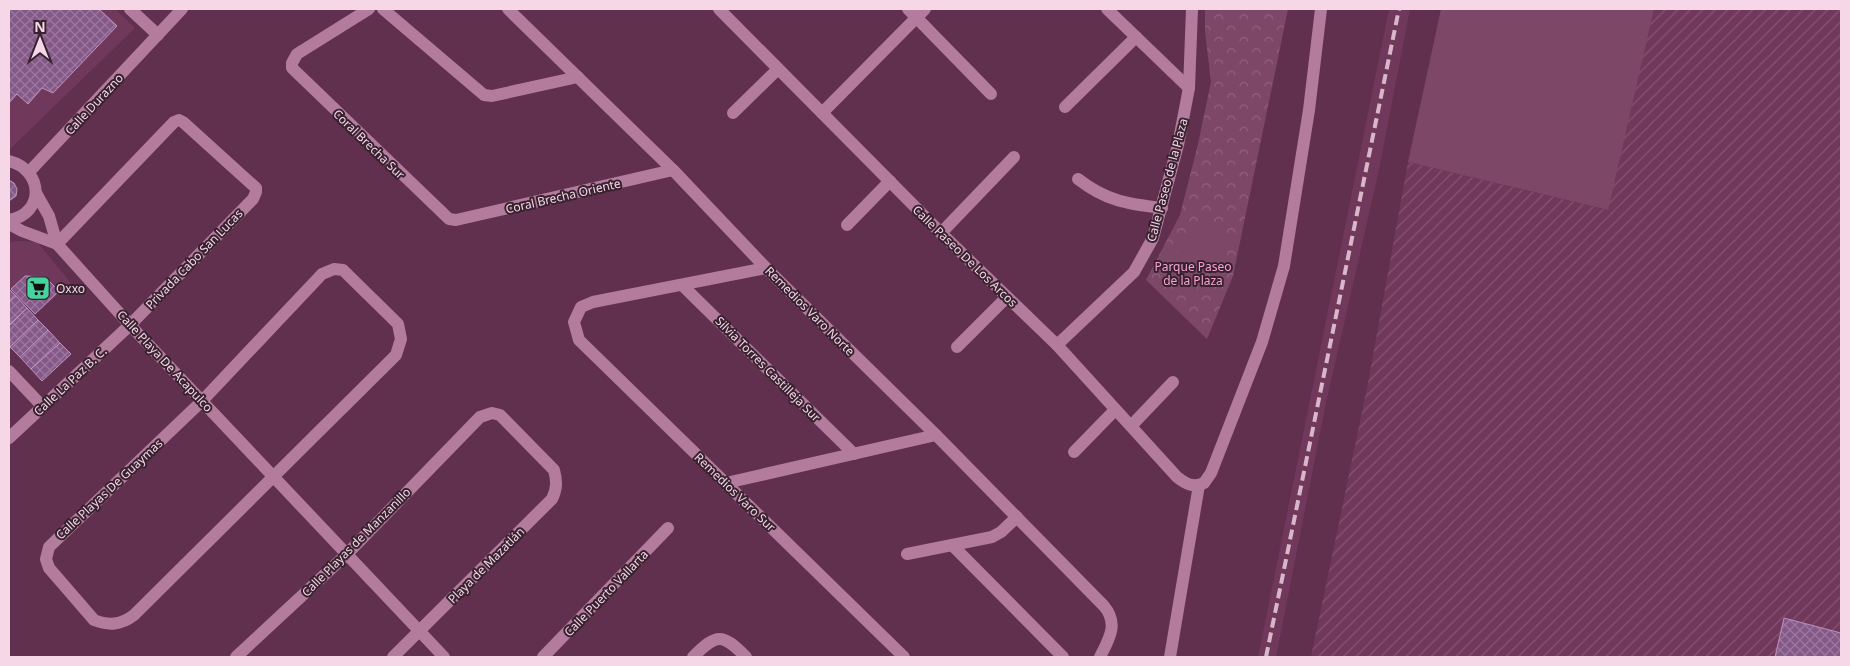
<svg xmlns="http://www.w3.org/2000/svg" width="1850" height="666" font-family="'Noto Sans',sans-serif">
  <style>
    .built { fill: #70385b }
    .industrial { fill: url(#industrial-furrows) }
    .forest { fill: url(#forest-crowns) }
    .garden { fill: #7d4868 }
    .building { fill: url(#building-cross-hatch); stroke: #bd92c1 }
    .lines { fill: none; stroke-linecap: round; stroke-linejoin: round }
    .minor { stroke: #b37b9c; stroke-width: 12 }
    .rail { stroke: #d9b7ca; stroke-width: 4; stroke-dasharray: 10 5; stroke-linecap: butt }
    .labels { text-anchor: middle; dominant-baseline: central; stroke-width: 4; stroke-linejoin: round; paint-order: stroke }
    .street-label { font-size: 12px; fill: #f6d7e8; stroke: #38222f }
    .park-label { font-size: 12px; fill: #f7a2d4; stroke: #38222f }
    .poi-label { font-size: 12px; fill: #f6d7e8; stroke: #38222f; text-anchor: start }
  </style>
  <defs>
    <pattern id="industrial-furrows" width="10" height="10" patternUnits="userSpaceOnUse" patternTransform="scale(1.25)"><rect width="10" height="10" fill="#70385b"/><path d="M-1 1l2-2M0 10L10 0M9 11l2-2" fill="none" stroke="#855473"/></pattern>
    <pattern id="forest-crowns" width="20" height="18" patternUnits="userSpaceOnUse" patternTransform="scale(1.25)"><rect width="20" height="18" fill="#7d4868"/><path d="M2 6a3 3 0 1 1 6 0M12 15a3 3 0 1 1 6 0" fill="none" stroke="#90627e"/></pattern>
    <pattern id="building-cross-hatch" width="8" height="8" patternUnits="userSpaceOnUse" patternTransform="scale(1.25)"><rect width="8" height="8" fill="#845988"/><path d="M0 0l8 8M0 8l8-8" fill="none" stroke="#9c789e"/></pattern>
  </defs>
  <rect width="100%" height="100%" fill="#61304e"/>
  <g class="built">
    <polygon points="9,9 115,9 135,28 9,150"/>
    <polygon points="1389,9 1410,9 1379,170 1326,403 1276,657 1258,657"/>
    <polygon points="19,241 37,242 71,283 35,315 9,287 9,242"/>
  </g>
  <polygon class="industrial" points="1654,9 1841,10 1841,657 1311,657 1368,383 1408,162 1607,210"/>
  <polygon class="forest" points="1205,9 1288,9 1233,276 1207,339 1146,280 1180,215 1198,144 1211,82 1205,31"/>
  <g class="garden">
    <polygon points="1441,9 1654,9 1608,210 1408,162"/>
    <polygon points="1199,221 1228,240 1190,297 1161,278"/>
  </g>
  <g class="building">
    <polygon points="9,9 99,9 117,26 53,93 42,88 28,104 17,94 9,103"/>
    <polygon points="9,180 14,183 17,189 16,196 9,201"/>
    <polygon points="25,276 45,277 59,291 35,314 11,289"/>
    <polygon points="9,289 16,296 9,302"/>
    <polygon points="16,296 27,308 10,324 9,322 9,302"/>
    <polygon points="27,308 38,320 10,347 9,326"/>
    <polygon points="38,320 48,330 20,357 10,347"/>
    <polygon points="48,330 60,343 31,369 20,357"/>
    <polygon points="60,343 71,354 42,381 31,369"/>
    <polygon points="1784,618 1841,633 1841,657 1775,657"/>
  </g>
  <g class="lines">
    <g class="minor">
      <polyline points="130,9 158,35"/>
      <polyline points="369,9 297,54 292,63 292,68 449,219 456,220 673,170"/>
      <polyline points="383,9 484,95 492,96 578,77"/>
      <path d="M508 9 673 170 766 268 936 435 1104 606C1119 624 1109 639 1100 657"/>
      <path d="M719 9 941 233 1057 345 1177 477C1186 484 1193 488 1204 483L1211 473 1262 342 1284 266 1309 110 1321 9"/>
      <polyline points="908,9 991,94"/>
      <polyline points="1107,9 1189,88"/>
      <polyline points="1065,107 1136,37"/>
      <polyline points="733,113 778,69"/>
      <polyline points="822,113 925,9"/>
      <path d="M9 161C44 170 45 214 9 220"/>
      <polyline points="29,172 182,9"/>
      <path d="M1078 179C1106 201 1128 204 1162 208"/>
      <polyline points="36,193 49,216 57,244 130,325 444,657"/>
      <polyline points="9,224 22,231 57,244"/>
      <polyline points="847,225 890,181"/>
      <polyline points="941,233 1014,157"/>
      <polyline points="766,268 593,302 581,307 574,322 579,340 904,657"/>
      <path d="M334 269 343 270 398 324 401 339 396 355 134 615C121 625 109 626 94 620L49 568 46 559 49 547 202 401 322 274Z"/>
      <polyline points="682,285 854,454"/>
      <polyline points="1057,345 1134,272 1153,238 1178,145 1189,88 1192,9"/>
      <polyline points="957,347 1007,297"/>
      <polyline points="9,371 43,407"/>
      <polyline points="1131,426 1173,382"/>
      <polyline points="9,438 130,325 253,199 256,192 256,188 183,122 179,120 174,122 57,244"/>
      <polyline points="1074,452 1115,410"/>
      <polyline points="726,483 936,435"/>
      <polyline points="952,545 1063,657"/>
      <polyline points="907,554 992,537 1001,532 1017,517"/>
      <path d="M236 657 347 554 480 417 492 413 500 415 554 470C557 481 557 489 552 499L393 657"/>
      <polyline points="543,657 668,528"/>
      <path d="M693 657C717 633 722 633 746 657"/>
      <polyline points="1170,657 1199,485"/>
    </g>
    <polyline class="rail" points="1266,657 1399,9"/>
  </g>
  <defs>
    <g id="supermarket-square" transform="scale(1.25)"><rect x="-9" y="-9" width="18" height="18" rx="4" fill="#46d49e" stroke="#38222f"/><path d="M-6-5.5h2.5l.6 2H6L4.5 2H-2.5L-4.4-4H-6ZM-1.5 3.2a1.3 1.3 0 1 0 .1 0ZM3 3.2a1.3 1.3 0 1 0 .1 0Z" fill="#111"/></g>
  </defs>
  <g fill-rule="evenodd">
    <use href="#supermarket-square" x="38" y="288"/>
  </g>
  <g class="labels">
    <g class="street-label">
      <text transform="translate(94 104) rotate(-47)">Calle Durazno</text>
      <text transform="translate(369 144) rotate(44)">Coral Brecha Sur</text>
      <text transform="translate(1167 180) rotate(-75)">Calle Paseo de la Plaza</text>
      <text transform="translate(563 196) rotate(-13)">Coral Brecha Oriente</text>
      <text transform="translate(965 256) rotate(44)">Calle Paseo De Los Arcos</text>
      <text transform="translate(194 259) rotate(-46)">Privada Cabo San Lucas</text>
      <text transform="translate(810 311) rotate(45)">Remedios Varo Norte</text>
      <text transform="translate(165 361) rotate(47)">Calle Playa De Acapulco</text>
      <text transform="translate(768 369) rotate(45)">Silvia Torres Castilleja Sur</text>
      <text transform="translate(70 381) rotate(-43)">Calle La Paz B. C.</text>
      <text transform="translate(109 489) rotate(-43)">Calle Playas De Guaymas</text>
      <text transform="translate(735 492) rotate(44)">Remedios Varo Sur</text>
      <text transform="translate(356 542) rotate(-45)">Calle Playas de Manzanillo</text>
      <text transform="translate(486 565) rotate(-45)">Playa de Mazatlán</text>
      <text transform="translate(606 593) rotate(-46)">Calle Puerto Vallarta</text>
    </g>
    <g class="park-label">
      <text x="1193" y="266">Parque Paseo<tspan x="1193" dy="14">de la Plaza</tspan></text>
    </g>
    <g class="poi-label">
      <text x="56" y="288">Oxxo</text>
    </g>
  </g>
  <rect width="1850" height="666" fill="none" stroke="#f6d7e8" stroke-width="20"/>
  <g transform="translate(40 40)" stroke="#38222f" stroke-width="4" paint-order="stroke">
  <path d="M0-4L9 19L0 12L-9 19Z" fill="#f6d7e8"/>
  <text y="-8" font-size="14" font-weight="bold" text-anchor="middle" fill="#f6d7e8">N</text>
  </g>
</svg>
